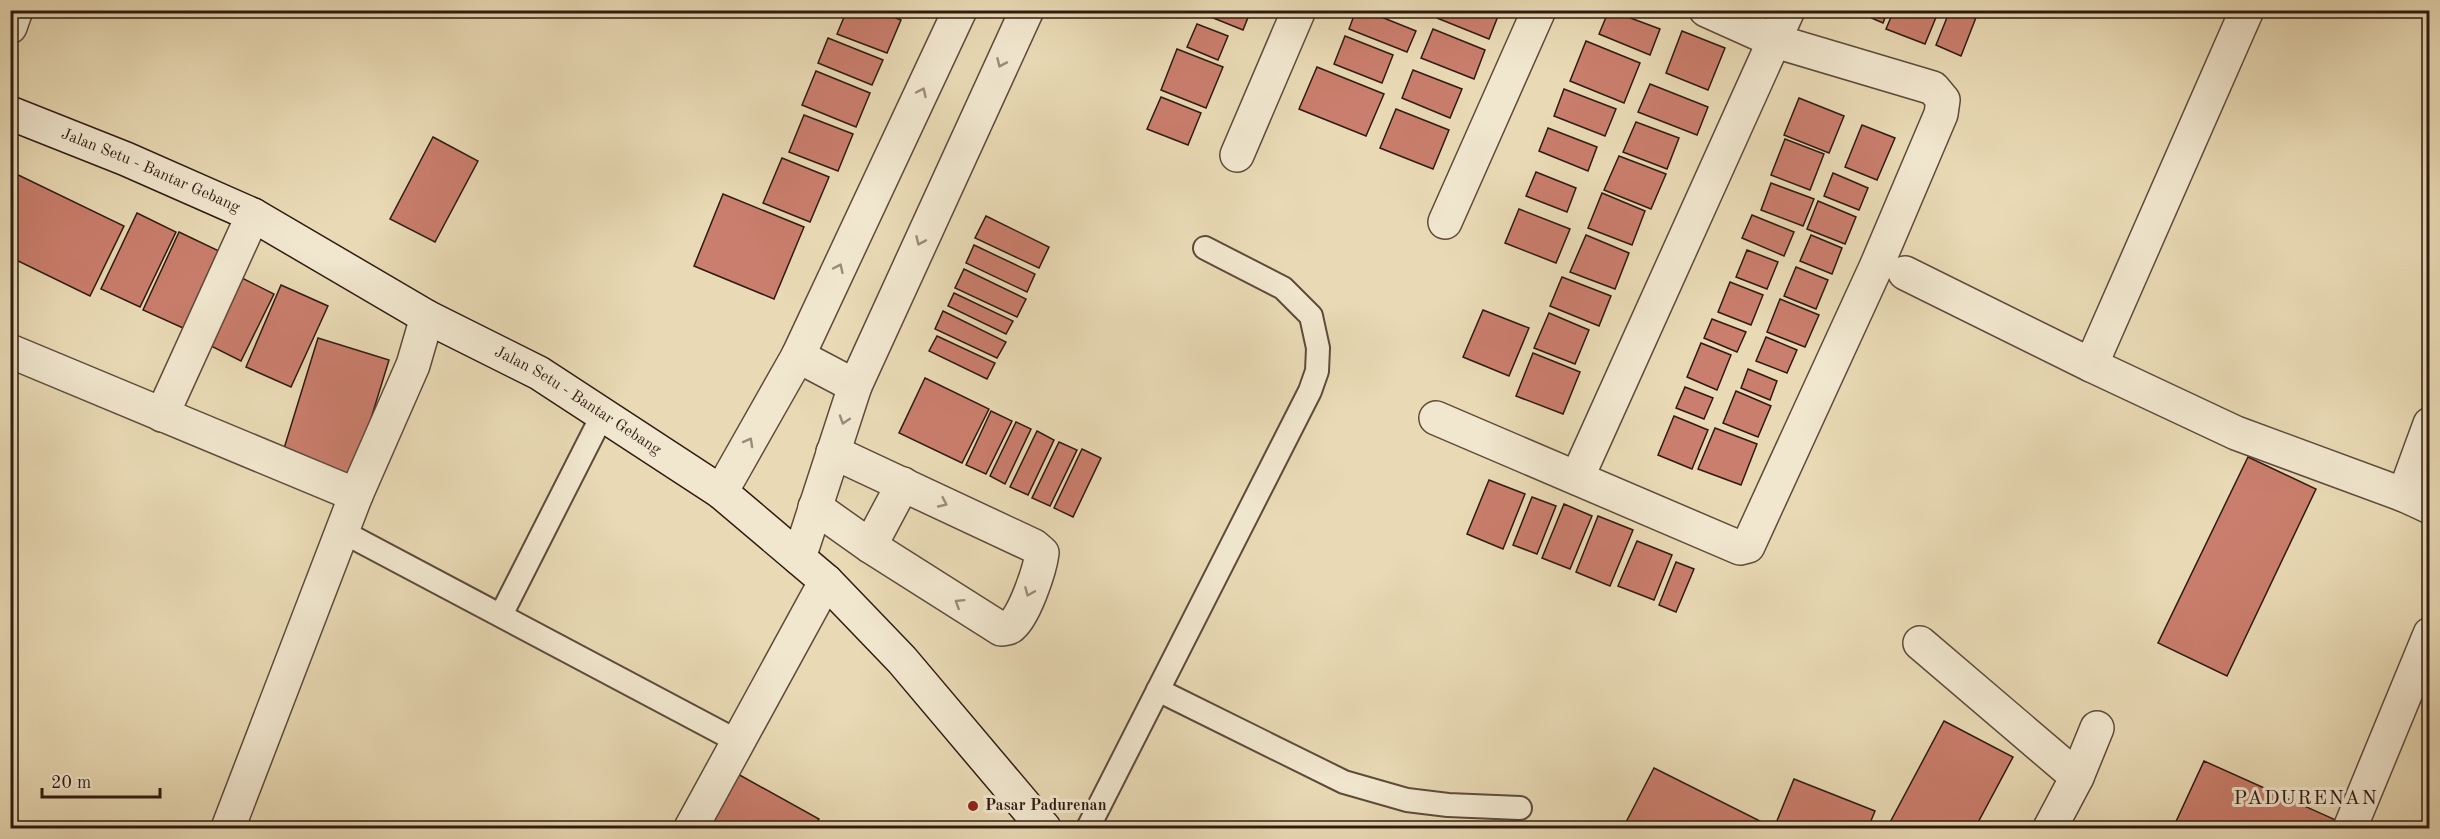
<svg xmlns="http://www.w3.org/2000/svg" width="2440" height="839" font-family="'Old Standard TT',serif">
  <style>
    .building { fill: #ca7e6d; stroke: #2f1b12; stroke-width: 1.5 }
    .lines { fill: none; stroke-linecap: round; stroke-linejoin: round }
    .lane-casing { stroke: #5e4b3b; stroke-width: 26 }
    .street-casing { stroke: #5e4b3b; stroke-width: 36 }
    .secondary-casing { stroke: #2f1b12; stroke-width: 36 }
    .lane { stroke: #f1e7cf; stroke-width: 22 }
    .street { stroke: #f1e7cf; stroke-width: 33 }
    .secondary { stroke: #f1e7cf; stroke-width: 33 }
    .oneway { stroke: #9a8b7a }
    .poi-dot { fill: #8f2418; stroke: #f1e7cf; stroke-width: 2 }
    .labels { text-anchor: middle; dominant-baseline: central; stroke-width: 6; stroke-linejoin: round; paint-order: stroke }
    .street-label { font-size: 16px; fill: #2f1b12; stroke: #f1e7cf }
    .poi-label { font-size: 16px; font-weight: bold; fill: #2f1b12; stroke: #f1e7cf; text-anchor: start }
    .quarter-label { font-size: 20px; letter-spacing: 1.5px; fill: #2f1b12; stroke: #f1e7cf }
  </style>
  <rect width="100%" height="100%" fill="#e9dab5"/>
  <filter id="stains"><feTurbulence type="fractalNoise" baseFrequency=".00333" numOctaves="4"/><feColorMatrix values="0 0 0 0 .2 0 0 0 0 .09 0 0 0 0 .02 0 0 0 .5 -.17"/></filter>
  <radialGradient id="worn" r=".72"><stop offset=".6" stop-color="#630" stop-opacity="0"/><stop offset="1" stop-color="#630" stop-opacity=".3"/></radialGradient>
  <g class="building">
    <polygon points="847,10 877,10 901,20 887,53 837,34"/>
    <polygon points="1202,10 1251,10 1243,30 1201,13"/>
    <polygon points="1356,10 1364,10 1416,31 1407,52 1349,29"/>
    <polygon points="1440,10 1498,10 1500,11 1489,39 1437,18"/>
    <polygon points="1609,10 1660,29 1650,55 1599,34"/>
    <polygon points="1853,10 1888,10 1883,23"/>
    <polygon points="1894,10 1939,10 1925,44 1886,29"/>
    <polygon points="1950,10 1965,10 1977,15 1961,56 1936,45"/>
    <polygon points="1197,24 1228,36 1218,60 1187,47"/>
    <polygon points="1433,29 1485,50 1474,79 1421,58"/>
    <polygon points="1682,31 1725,48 1708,90 1666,73"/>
    <polygon points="1345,36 1393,55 1382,83 1334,64"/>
    <polygon points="828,38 883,60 872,85 818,63"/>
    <polygon points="1586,41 1640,63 1624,103 1570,81"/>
    <polygon points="1177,49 1223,67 1206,108 1161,90"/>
    <polygon points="1317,67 1384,94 1366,136 1299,109"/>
    <polygon points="1413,70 1462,89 1450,118 1402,98"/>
    <polygon points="816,71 870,93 856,127 802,105"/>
    <polygon points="1650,84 1708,107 1697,135 1638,112"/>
    <polygon points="1564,89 1616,109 1605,136 1554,116"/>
    <polygon points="1161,97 1201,113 1188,145 1147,129"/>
    <polygon points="1799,98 1844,116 1829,153 1784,135"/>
    <polygon points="1396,109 1449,130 1433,169 1380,148"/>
    <polygon points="804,115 853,134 838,171 789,152"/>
    <polygon points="1636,122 1679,138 1667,169 1623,152"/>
    <polygon points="1862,125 1895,138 1877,180 1845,167"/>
    <polygon points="1548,128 1597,147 1588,171 1539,151"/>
    <polygon points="433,137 478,161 435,242 390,219"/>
    <polygon points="1785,139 1824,154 1810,190 1771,175"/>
    <polygon points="1619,156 1666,174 1651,209 1604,190"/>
    <polygon points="782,158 829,177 810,222 763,203"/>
    <polygon points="10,171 124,226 90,296 10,257"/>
    <polygon points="1536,172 1576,188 1567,212 1526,196"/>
    <polygon points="1833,173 1868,188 1859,210 1824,196"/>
    <polygon points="1771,183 1814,199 1803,226 1761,210"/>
    <polygon points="1602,193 1645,211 1632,245 1588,228"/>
    <polygon points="723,194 804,227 774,299 694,266"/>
    <polygon points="1818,201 1856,217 1845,244 1807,229"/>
    <polygon points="1519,209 1570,229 1556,263 1505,243"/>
    <polygon points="137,213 176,232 140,307 101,289"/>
    <polygon points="1752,215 1794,232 1784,256 1742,238"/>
    <polygon points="986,216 1049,247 1039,268 975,238"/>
    <polygon points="179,232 219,251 183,328 143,310"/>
    <polygon points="1586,235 1629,253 1615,289 1570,272"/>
    <polygon points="1811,235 1842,248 1832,274 1800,261"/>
    <polygon points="974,245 1035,274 1027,292 966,263"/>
    <polygon points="1747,250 1778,262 1767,289 1736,277"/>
    <polygon points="1796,267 1828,280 1816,309 1784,296"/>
    <polygon points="964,269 1026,299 1017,317 955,288"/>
    <polygon points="234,274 274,294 241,361 201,341"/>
    <polygon points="1562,277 1611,296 1599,326 1550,306"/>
    <polygon points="1730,282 1763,295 1751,325 1718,312"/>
    <polygon points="281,285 328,306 291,387 246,367"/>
    <polygon points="954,293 1013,321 1006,334 948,306"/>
    <polygon points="1780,299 1819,315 1805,347 1767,332"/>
    <polygon points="1483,310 1529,328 1509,376 1463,357"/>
    <polygon points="943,311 1006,342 997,358 935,329"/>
    <polygon points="1549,313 1589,330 1575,364 1534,348"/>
    <polygon points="1712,319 1746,332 1737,352 1704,338"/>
    <polygon points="937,336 995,363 987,379 929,351"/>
    <polygon points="1766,337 1797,350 1787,373 1756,361"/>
    <polygon points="318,338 389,360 353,477 282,455"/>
    <polygon points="1701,343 1731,355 1717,390 1687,377"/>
    <polygon points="1533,353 1580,372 1563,414 1516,396"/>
    <polygon points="1748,369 1777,381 1770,400 1741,388"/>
    <polygon points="925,378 989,409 962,463 899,433"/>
    <polygon points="1685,387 1713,398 1704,419 1676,408"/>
    <polygon points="1736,391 1771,406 1758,437 1723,423"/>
    <polygon points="991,411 1012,421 986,474 966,465"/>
    <polygon points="1674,416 1708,430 1692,469 1658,455"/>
    <polygon points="1016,422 1031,429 1005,484 990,476"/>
    <polygon points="1715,428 1757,444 1741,485 1698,469"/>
    <polygon points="1037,431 1054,440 1028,495 1010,487"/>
    <polygon points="1059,442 1077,450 1050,506 1032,498"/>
    <polygon points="1082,449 1101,458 1073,517 1054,508"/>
    <polygon points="2248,457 2316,489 2227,676 2158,643"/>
    <polygon points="1489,480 1525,494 1503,549 1467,534"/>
    <polygon points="1532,497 1556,506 1537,554 1513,545"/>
    <polygon points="1564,504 1592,516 1570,569 1542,558"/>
    <polygon points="1598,516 1633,530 1610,586 1576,572"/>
    <polygon points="1637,541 1672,555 1654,600 1618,586"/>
    <polygon points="1676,562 1694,569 1676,612 1659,605"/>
    <polygon points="1944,721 2013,757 1975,828 1887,828"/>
    <polygon points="2204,761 2338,821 2334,828 2173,828"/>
    <polygon points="1654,768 1768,825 1766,828 1623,828"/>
    <polygon points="736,773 819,819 813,828 704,828"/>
    <polygon points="1794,779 1875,811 1868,828 1774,828"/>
  </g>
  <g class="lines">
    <g class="lane-casing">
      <g id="lane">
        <polyline points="343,532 737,741"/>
        <polyline points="501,615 602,416"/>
        <polyline points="1158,690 1344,782 1407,800 1448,805 1520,808"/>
        <polyline points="1088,828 1310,391 1317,371 1318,348 1311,316 1283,288 1205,248"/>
      </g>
    </g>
    <g class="street-casing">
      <g id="street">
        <polyline points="2247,10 2091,365 2236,433 2404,495 2430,507"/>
        <polyline points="10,27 16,10"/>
        <polyline points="1237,155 1299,10"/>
        <polyline points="1445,222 1539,10"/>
        <polyline points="1905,273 2091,365"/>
        <polyline points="10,351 356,495"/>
        <polyline points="798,356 855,386"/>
        <polyline points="162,415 253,215"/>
        <polyline points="1436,418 1740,548 1748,546 1876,267 1941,114 1943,100 1933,88 1775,41 1706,10"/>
        <polyline points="1577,478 1788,10"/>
        <polyline points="721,492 798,356 960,10"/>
        <polyline points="2404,495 2430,424"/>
        <path d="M815 507 870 546 1001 629C1003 629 1009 628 1010 627 1024 618 1040 569 1042 553L1034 546 833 452"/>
        <polyline points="870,546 903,484"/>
        <polyline points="799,558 855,386 1027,10"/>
        <polyline points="1920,643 2077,777"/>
        <polyline points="228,828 356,495 413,365 427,317"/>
        <polyline points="691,828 826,581"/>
        <polyline points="2050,828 2077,777 2097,728"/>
        <polyline points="2350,828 2430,634"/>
      </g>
    </g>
    <g class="secondary-casing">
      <g id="secondary">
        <path id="s1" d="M10 113 126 159 253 215 427 317 539 373 721 492 826 581 902 660 1044 828"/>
      </g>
    </g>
    <use href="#lane" class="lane"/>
    <use href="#street" class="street"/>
    <use href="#secondary" class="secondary"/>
  </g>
  <defs><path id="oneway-chevron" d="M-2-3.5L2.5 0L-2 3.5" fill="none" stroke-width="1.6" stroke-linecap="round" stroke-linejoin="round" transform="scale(1.5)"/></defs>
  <g class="oneway">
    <use href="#oneway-chevron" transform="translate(1001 63) rotate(114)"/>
    <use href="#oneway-chevron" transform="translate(922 92) rotate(-65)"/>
    <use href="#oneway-chevron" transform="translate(920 241) rotate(114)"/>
    <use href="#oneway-chevron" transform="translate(839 268) rotate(-65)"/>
    <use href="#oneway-chevron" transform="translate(844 420) rotate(108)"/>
    <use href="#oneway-chevron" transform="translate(749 442) rotate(-61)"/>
    <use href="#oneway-chevron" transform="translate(943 503) rotate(25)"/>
    <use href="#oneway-chevron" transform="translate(1029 592) rotate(113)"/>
    <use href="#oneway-chevron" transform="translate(959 603) rotate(-148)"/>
  </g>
  <circle class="poi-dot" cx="973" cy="806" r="6"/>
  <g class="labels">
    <g class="street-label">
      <text stroke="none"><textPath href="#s1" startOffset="152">Jalan Setu - Bantar Gebang</textPath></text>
      <text stroke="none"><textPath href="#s1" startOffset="638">Jalan Setu - Bantar Gebang</textPath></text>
    </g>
    <g class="poi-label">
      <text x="985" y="806">Pasar Padurenan</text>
    </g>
    <g class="quarter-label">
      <text x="2306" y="799">PADURENAN</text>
    </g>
  </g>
  <rect width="2440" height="839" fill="none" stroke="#e9dab5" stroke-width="36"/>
  <rect x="12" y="12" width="2416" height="815" fill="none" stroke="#2f1b12" stroke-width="3"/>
  <rect x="18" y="18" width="2404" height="803" fill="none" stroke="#2f1b12" stroke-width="1.5"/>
  <path d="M42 788v9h118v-9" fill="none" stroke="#2f1b12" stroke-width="3"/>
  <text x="51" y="788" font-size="18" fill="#2f1b12" stroke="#f1e7cf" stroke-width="4.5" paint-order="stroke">20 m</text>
  <rect width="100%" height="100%" filter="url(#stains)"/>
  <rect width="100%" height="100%" fill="url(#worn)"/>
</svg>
